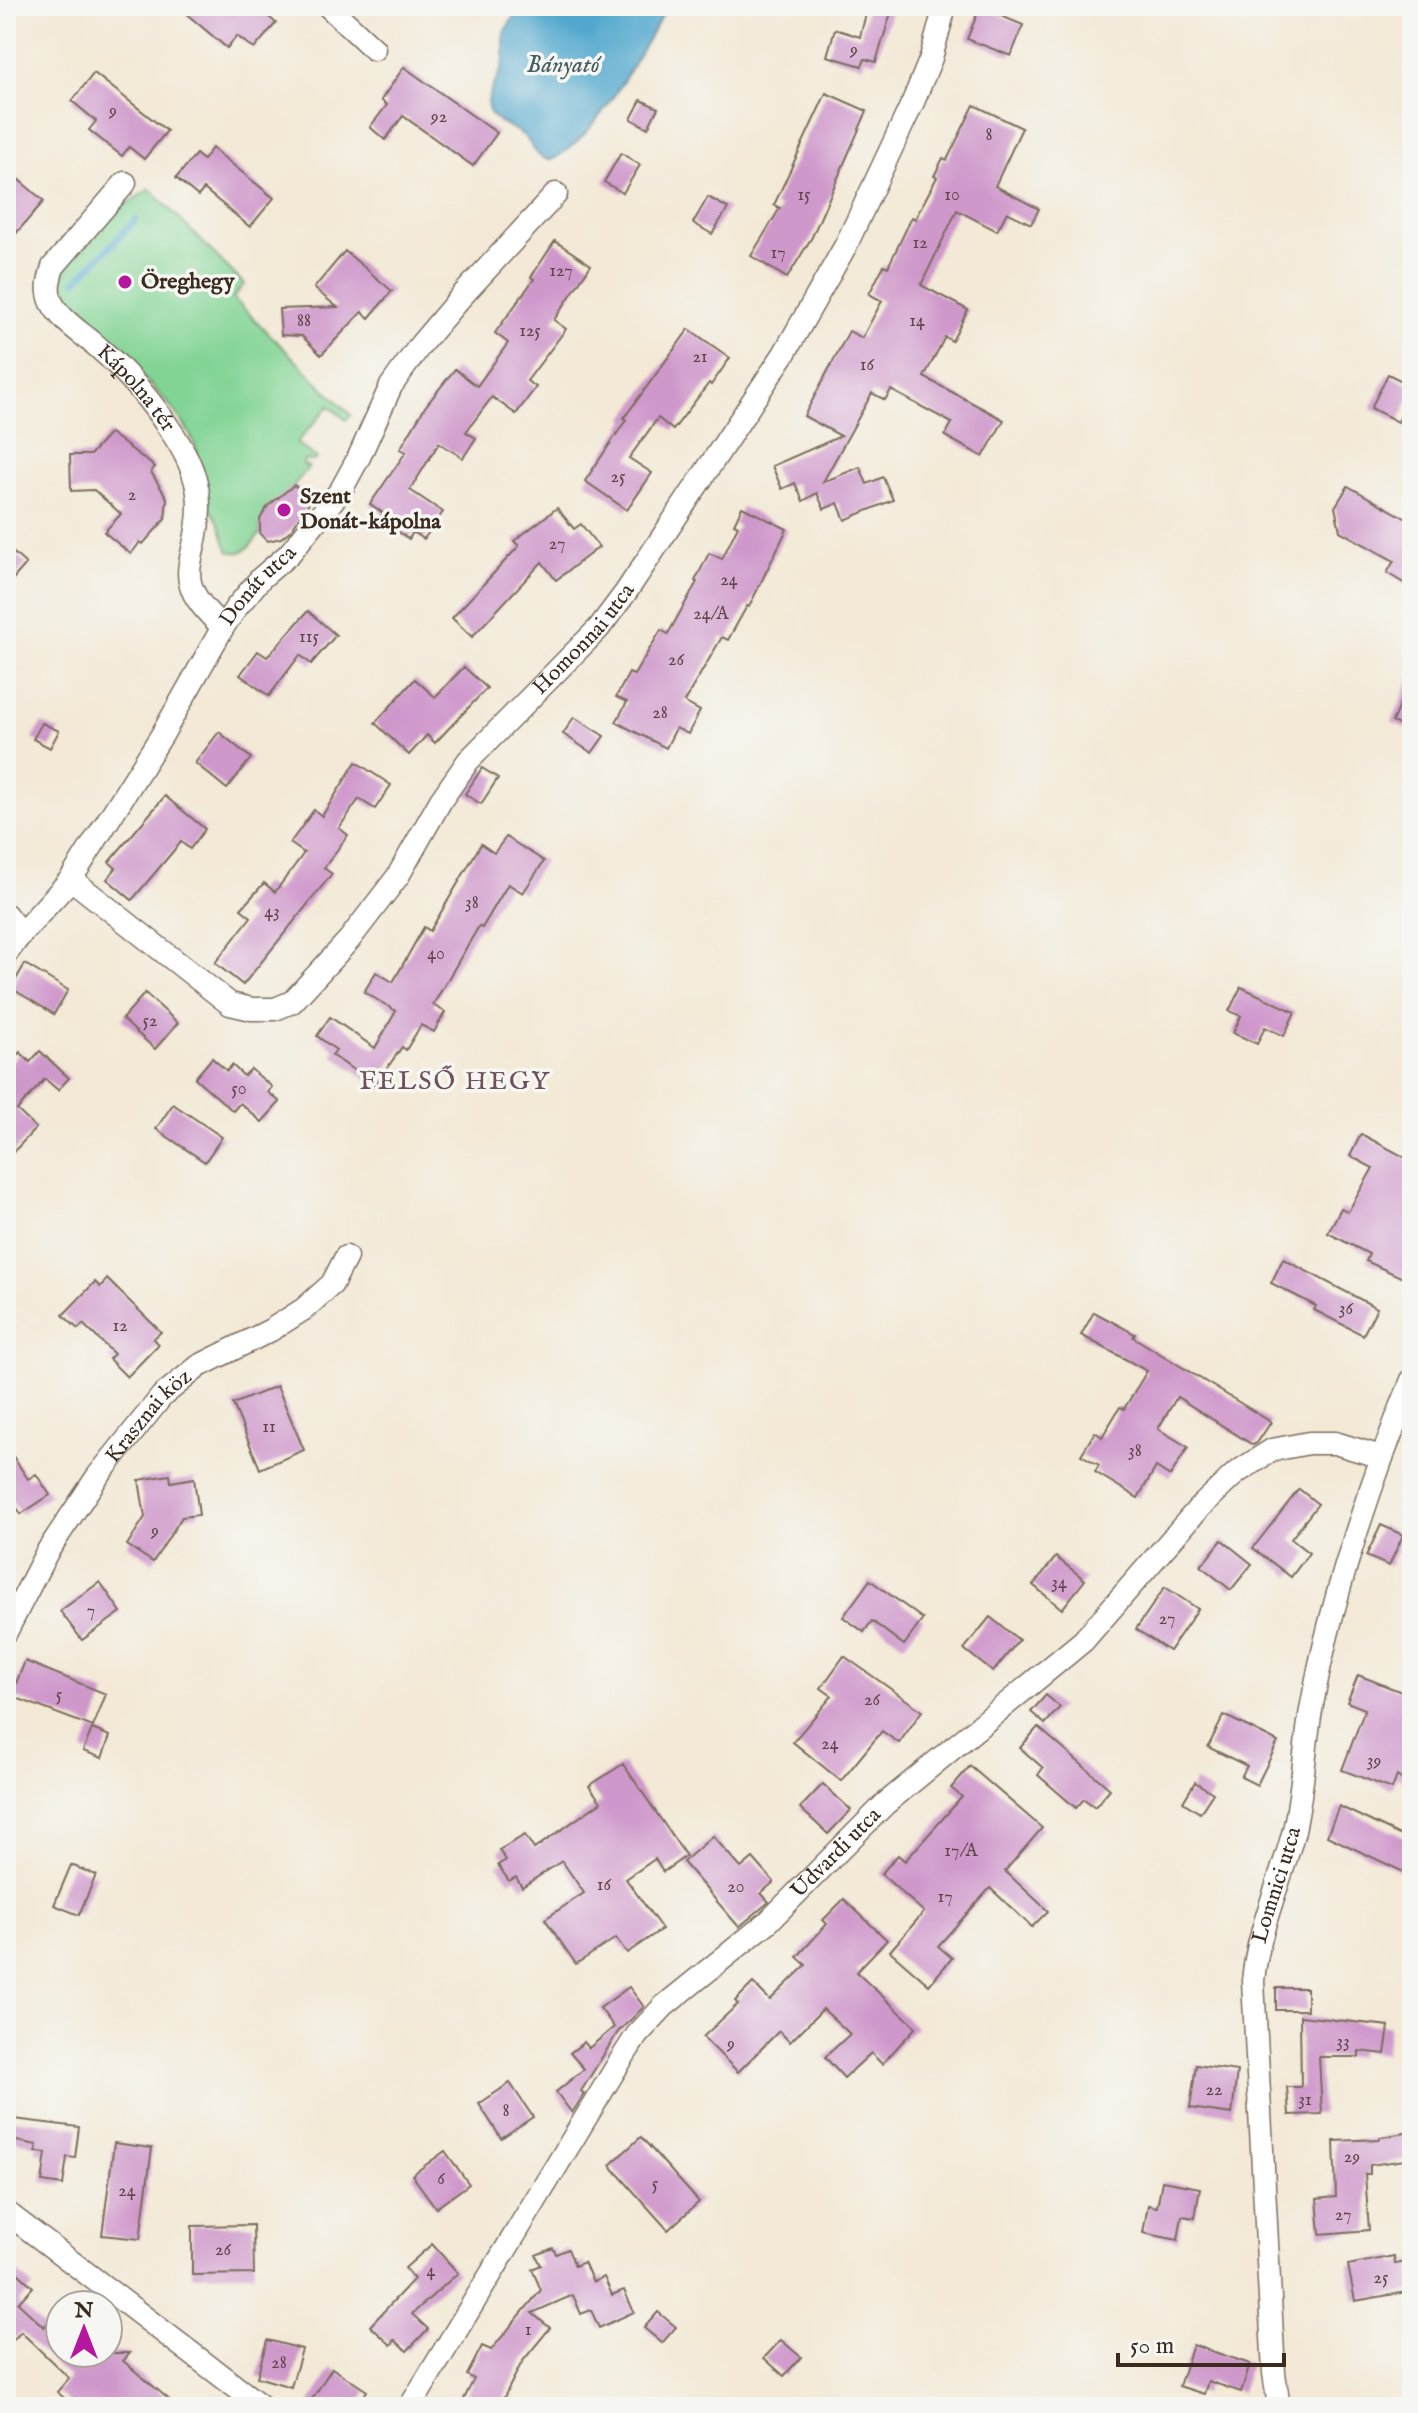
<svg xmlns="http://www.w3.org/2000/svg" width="1418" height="2413" font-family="'IM FELL English',serif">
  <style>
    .green { fill: #82d494; stroke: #5e7f59; stroke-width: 2 }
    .water { fill: #51a7ce; stroke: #466876; stroke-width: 2 }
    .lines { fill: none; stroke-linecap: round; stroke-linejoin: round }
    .stream { stroke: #51a7ce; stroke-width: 7 }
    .building { fill: #cf98cb }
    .minor-casing { stroke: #7b6d5e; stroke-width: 25 }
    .minor { stroke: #fff; stroke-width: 22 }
    .poi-dot { fill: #b5179e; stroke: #f6f6f2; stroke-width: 3 }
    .labels { text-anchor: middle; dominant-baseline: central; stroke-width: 7; stroke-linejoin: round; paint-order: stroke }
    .number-label { font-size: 18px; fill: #604649 }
    .poi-label { font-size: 22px; font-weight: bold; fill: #3b2a1e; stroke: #f6f6f2; text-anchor: start }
    .street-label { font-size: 22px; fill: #3b2a1e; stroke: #f6f6f2 }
    .water-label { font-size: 24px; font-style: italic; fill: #445c64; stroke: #f6f6f2 }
    .quarter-label { font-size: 26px; letter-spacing: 2px; fill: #6f505b; stroke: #f6f6f2 }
  </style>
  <rect width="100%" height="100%" fill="#f6f6f2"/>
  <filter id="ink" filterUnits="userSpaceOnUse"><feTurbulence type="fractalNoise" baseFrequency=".0125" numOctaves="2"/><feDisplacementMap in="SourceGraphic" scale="16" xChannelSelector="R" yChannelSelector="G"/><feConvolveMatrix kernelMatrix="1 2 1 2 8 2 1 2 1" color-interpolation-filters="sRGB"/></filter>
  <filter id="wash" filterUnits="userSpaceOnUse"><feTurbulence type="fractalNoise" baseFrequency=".006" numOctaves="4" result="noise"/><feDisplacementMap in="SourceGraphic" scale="32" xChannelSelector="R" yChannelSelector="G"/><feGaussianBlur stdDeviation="1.8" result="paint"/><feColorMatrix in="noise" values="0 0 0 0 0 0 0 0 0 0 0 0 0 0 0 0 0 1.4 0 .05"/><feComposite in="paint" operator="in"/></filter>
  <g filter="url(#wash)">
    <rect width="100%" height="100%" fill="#f3e9d6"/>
    <path class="green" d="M150 189 244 284 233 298 351 415 346 420 329 406 296 443 317 458 314 461 304 460 303 465 309 467C300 477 292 489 282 498 266 511 260 510 260 534 251 545 244 557 229 551 224 542 223 532 219 523 216 517 212 513 210 506 204 484 202 462 193 441 178 402 103 341 70 312L62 301 59 284 64 269 112 213Z"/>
    <path class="water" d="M523 6H668C638 52 601 136 551 160 535 158 535 148 525 137 516 128 495 124 489 111 483 97 500 77 503 64 506 54 502 42 505 32 509 23 516 13 523 6Z"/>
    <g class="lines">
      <polyline class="stream" points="76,281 136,220"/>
    </g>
    <g id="blocks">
      <g class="building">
        <polygon points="177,6 256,6 276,23 254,49 237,36 227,48"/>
        <polygon points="868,6 893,6 876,62 865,59 862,66 827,56 835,29 860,37"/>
        <polygon points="980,7 1023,25 1011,56 967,39"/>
        <polygon points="404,67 497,133 473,166 403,116 385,140 370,127 387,105 381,100"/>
        <polygon points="94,73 167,131 144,159 129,147 122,156 89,130 96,121 72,101"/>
        <polygon points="826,93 867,111 812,237 787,278 751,256 780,208 774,205"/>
        <polygon points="641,100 658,108 648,128 631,119"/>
        <polygon points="974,105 1022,128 995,186 1039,209 1031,224 1007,212 997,231 957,210 921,285 968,310 952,341 945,337 924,377 1004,420 983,457 945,436 952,423 891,390 885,400 872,393 823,482 860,467 867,484 883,477 893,500 845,520 838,503 824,509 817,493 803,501 795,483 782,489 772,466 841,436 804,416 849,331 862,338 882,301 869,294 884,265 888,267 912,217 915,219 937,177 934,176 943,158 947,160"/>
        <polygon points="212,148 274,198 250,227 204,189 198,196 176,178 196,154 203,160"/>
        <polygon points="621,153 640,165 623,193 604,182"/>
        <polygon points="6,169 44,201 6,245"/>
        <polygon points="708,197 728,208 712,234 693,223"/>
        <polygon points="555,241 591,265 554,320 566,329 527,381 536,387 516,414 492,397 466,432 476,438 463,458 439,443 410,490 443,512 424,539 413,532 409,539 379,519 383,513 370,504 406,452 400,449 425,407 455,369 477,386 508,343 495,333 534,279 531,277"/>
        <polygon points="345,251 392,291 369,318 362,312 321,355 302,336 281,335 279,309 337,307 314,288"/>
        <polygon points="689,329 730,358 711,385 709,383 673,430 658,418 629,458 652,473 627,510 585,481 626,420 624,418"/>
        <polygon points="1388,374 1412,386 1412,394 1398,422 1371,408"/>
        <polygon points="110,433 155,467 151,472 167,498 165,519 143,544 140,542 131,554 104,532 121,514 94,490 71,491 70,455 90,455"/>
        <polygon points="294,485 311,500 291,530 281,538 268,541 260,534 260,519 268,506"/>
        <polygon points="1348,486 1412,522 1412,588 1387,573 1394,561 1340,531 1335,507"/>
        <polygon points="742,507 787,529 749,607 747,606 728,640 722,637 684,702 700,711 688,734 676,728 666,748 616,722 627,702 616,697 629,673 634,675 661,630 668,634 697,582 695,581 709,553 722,559 738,526 734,524"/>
        <polygon points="557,508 574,529 581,524 599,547 556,580 542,562 472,637 452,618 519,546 514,541"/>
        <polygon points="6,546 26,564 6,587"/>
        <polygon points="308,611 336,635 311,664 300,655 269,696 240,675 258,651 267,657"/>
        <polygon points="464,667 487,688 435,743 427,735 409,755 375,723 415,679 435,697"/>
        <polygon points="1412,675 1412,731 1392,722"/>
        <polygon points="574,717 604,736 592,753 563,734"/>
        <polygon points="42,723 59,731 50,748 33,739"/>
        <polygon points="219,732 251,758 227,789 195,763"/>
        <polygon points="356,762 391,785 375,809 359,799 339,828 348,835 324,868 332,874 243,985 215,963 251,917 241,909 264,883 275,892 304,853 290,843 314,810 322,816"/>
        <polygon points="482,768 498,778 481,804 465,794"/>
        <polygon points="165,796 205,829 190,849 181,842 132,900 107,879 116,868 109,862"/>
        <polygon points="506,837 544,861 523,893 508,884 482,928 479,926 433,1005 445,1012 434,1032 421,1025 406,1050 402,1047 375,1085 332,1055 336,1050 317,1036 330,1017 375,1048 396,1011 364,992 376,972 393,982 424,927 430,931 481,844 494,853"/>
        <polygon points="25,964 68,990 54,1014 11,988"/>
        <polygon points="1241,987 1295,1012 1284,1036 1265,1027 1257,1044 1233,1033 1241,1016 1229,1011"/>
        <polygon points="145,993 178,1023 155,1049 122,1019"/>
        <polygon points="40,1051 69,1078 58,1090 45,1079 17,1110 36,1128 6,1160 6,1068 20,1052 30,1062"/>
        <polygon points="212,1058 227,1071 232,1065 244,1076 251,1069 272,1087 268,1092 280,1102 262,1122 240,1103 233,1111 195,1078"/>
        <polygon points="173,1104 222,1137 205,1162 156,1129"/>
        <polygon points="1361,1134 1412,1161 1412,1270 1407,1280 1366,1261 1369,1254 1328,1233 1341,1208 1348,1212 1373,1168 1350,1156"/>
        <polygon points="1283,1259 1377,1308 1363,1335 1314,1310 1316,1306 1271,1283"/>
        <polygon points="107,1279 161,1332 153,1339 159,1344 127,1377 109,1359 114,1354 83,1324 78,1329 63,1315 95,1282 100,1287"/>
        <polygon points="1094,1312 1135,1334 1133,1337 1271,1422 1257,1443 1253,1445 1177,1397 1158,1429 1188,1447 1170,1476 1156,1467 1138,1498 1095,1472 1099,1465 1081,1455 1095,1432 1102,1437 1120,1407 1124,1409 1147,1371 1081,1335"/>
        <polygon points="277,1386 304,1450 260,1469 233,1404"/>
        <polygon points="6,1446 28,1479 36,1474 50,1495 21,1514 6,1491"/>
        <polygon points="170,1475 171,1482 194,1478 199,1515 182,1517 153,1562 127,1545 145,1517 139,1480"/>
        <polygon points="1299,1489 1318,1504 1291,1539 1309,1553 1291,1577 1253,1548"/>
        <polygon points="1381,1525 1403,1535 1389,1566 1366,1556"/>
        <polygon points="1222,1540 1252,1564 1231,1590 1201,1566"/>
        <polygon points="1056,1557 1085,1580 1062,1609 1033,1585"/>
        <polygon points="870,1580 923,1619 904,1645 872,1621 864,1632 843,1617"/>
        <polygon points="100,1582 121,1612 82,1640 60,1611"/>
        <polygon points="1165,1587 1198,1609 1169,1651 1136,1629"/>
        <polygon points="990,1617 1019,1640 993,1672 964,1649"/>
        <polygon points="844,1656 922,1711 899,1743 882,1731 841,1781 793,1742 832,1696 821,1688"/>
        <polygon points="25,1661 106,1694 93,1727 11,1696"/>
        <polygon points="1358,1675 1412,1696 1412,1787 1397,1776 1392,1789 1342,1770 1365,1709 1347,1702"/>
        <polygon points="1046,1695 1060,1707 1045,1724 1031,1712"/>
        <polygon points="1224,1715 1278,1742 1257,1785 1241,1777 1247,1766 1208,1747"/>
        <polygon points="1038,1727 1110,1789 1095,1807 1084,1799 1076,1808 1038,1775 1043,1768 1020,1748"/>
        <polygon points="92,1729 110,1736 102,1758 83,1751"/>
        <polygon points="623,1764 686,1856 663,1872 655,1859 626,1879 662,1929 627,1953 616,1938 576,1964 545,1919 584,1893 562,1861 522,1887 516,1877 509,1881 498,1865 506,1860 499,1850 525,1835 534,1849 601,1802 589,1786"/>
        <polygon points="970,1766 1042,1828 1005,1871 1048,1911 1032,1927 990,1888 938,1946 952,1958 929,1985 890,1951 924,1912 881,1874 898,1855 905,1861 962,1797 951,1788"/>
        <polygon points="1195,1782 1213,1793 1200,1813 1183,1802"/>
        <polygon points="823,1784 851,1810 828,1834 800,1808"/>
        <polygon points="1339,1806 1412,1841 1412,1876 1327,1836"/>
        <polygon points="713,1836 741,1868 753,1858 774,1882 761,1893 769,1902 739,1927 683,1862"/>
        <polygon points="71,1865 96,1875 79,1915 54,1905"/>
        <polygon points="844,1899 887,1940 856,1972 916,2027 882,2064 871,2053 844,2078 825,2057 850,2034 823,2009 790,2042 779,2031 738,2072 703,2037 738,2004 735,2001 753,1983 770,2000 806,1965 797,1957 827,1924 823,1920"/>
        <polygon points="629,1987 644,2007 618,2032 581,2091 584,2094 572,2113 556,2092 584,2069 570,2053 584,2042 589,2048 614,2027 600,2008"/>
        <rect x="1276" y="1988" width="31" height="22"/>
        <polygon points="1300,2016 1389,2026 1385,2054 1359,2051 1359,2057 1319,2057 1322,2114 1289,2115 1287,2087 1301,2087"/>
        <polygon points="1196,2065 1237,2071 1232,2114 1190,2108"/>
        <polygon points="510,2083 533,2117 501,2138 479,2104"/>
        <polygon points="6,2118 79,2127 75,2158 67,2157 63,2185 42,2182 46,2153 36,2152 37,2145 6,2139"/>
        <polygon points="1412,2132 1412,2159 1370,2165 1370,2174 1365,2174 1369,2230 1320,2234 1317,2199 1336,2197 1334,2141 1380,2139 1380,2137"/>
        <polygon points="641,2137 699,2202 668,2230 610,2165"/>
        <polygon points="114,2143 152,2148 140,2239 102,2235"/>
        <polygon points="445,2151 469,2184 436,2208 412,2175"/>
        <polygon points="1162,2181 1200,2188 1195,2218 1182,2216 1178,2240 1143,2233 1148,2205 1157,2207"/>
        <polygon points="253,2225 254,2274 192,2275 192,2226"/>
        <polygon points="432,2244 458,2273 412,2314 428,2329 407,2351 395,2340 391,2345 370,2326 414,2279 405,2268"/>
        <polygon points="553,2248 556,2254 568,2249 575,2266 584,2262 593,2282 604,2277 612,2295 624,2290 634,2312 599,2328 591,2310 581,2314 573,2295 532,2313 550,2328 522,2362 499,2407 460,2407 474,2379 467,2375 482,2346 491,2350 541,2290 532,2269 541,2265 536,2255"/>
        <polygon points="1394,2256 1395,2264 1412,2261 1412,2291 1355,2301 1348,2265"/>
        <polygon points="17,2272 33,2287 18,2303 44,2327 60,2310 60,2353 130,2353 123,2361 178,2407 75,2407 57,2392 69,2378 21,2332 6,2348 6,2283"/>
        <polygon points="658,2312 676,2327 662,2343 644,2328"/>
        <polygon points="267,2340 302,2349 291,2387 257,2377"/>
        <polygon points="781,2340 801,2357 784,2376 764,2358"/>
        <polygon points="1193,2345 1250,2364 1241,2392 1208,2381 1204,2394 1179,2386"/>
        <polygon points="332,2368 367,2391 357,2407 307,2407"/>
      </g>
    </g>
  </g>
  <g filter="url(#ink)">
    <use href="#blocks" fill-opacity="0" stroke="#7b6d5e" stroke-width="2"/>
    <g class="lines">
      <g class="minor-casing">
        <g id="minor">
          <polyline points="328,6 374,49"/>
          <path id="s1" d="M125 183 53 267C49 280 46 290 52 303 62 322 84 334 100 349 129 374 154 405 175 437 188 457 199 482 199 506 199 565 165 576 223 627"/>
          <path id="s2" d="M71 879 230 1004 252 1009H275L292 1002 349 940 398 876 441 800 468 761 599 628 626 592 784 354 846 245 913 102 931 58 945 6"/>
          <polyline points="6,915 21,934"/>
          <path id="s3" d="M6 954 21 934 71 879 162 735 223 627 236 608 261 578 289 554 341 490 359 457 391 386 421 344 459 299 556 194"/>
          <path id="s4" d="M6 1632 47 1552 97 1477 162 1396 199 1366 271 1330 304 1309 332 1284 346 1257"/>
          <polyline points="6,2212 262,2407"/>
          <path id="s5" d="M410 2407 619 2063 637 2035 664 2006 768 1922 885 1804 1083 1641 1198 1509 1236 1473 1272 1450 1309 1443H1335L1381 1457"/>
          <path id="s6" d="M1279 2407 1274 2373 1253 1981C1258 1928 1281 1882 1294 1830 1303 1791 1304 1750 1311 1710 1331 1597 1369 1486 1412 1380"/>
        </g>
      </g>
      <use href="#minor" class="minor"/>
    </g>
  </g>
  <g class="poi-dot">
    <circle cx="125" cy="282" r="8"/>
    <circle cx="284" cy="510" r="8"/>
  </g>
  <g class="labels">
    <g class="number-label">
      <text x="854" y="50">9</text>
      <text x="113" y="111">9</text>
      <text x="439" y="117">92</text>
      <text x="989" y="135">8</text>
      <text x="804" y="195">15</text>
      <text x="952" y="195">10</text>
      <text x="920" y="243">12</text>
      <text x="778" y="253">17</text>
      <text x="561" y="271">127</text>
      <text x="304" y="321">88</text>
      <text x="917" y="321">14</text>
      <text x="530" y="331">125</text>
      <text x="700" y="357">21</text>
      <text x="867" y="365">16</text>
      <text x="618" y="477">25</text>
      <text x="132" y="495">2</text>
      <text x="557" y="544">27</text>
      <text x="729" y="580">24</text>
      <text x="711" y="614">24/A</text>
      <text x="309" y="637">115</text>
      <text x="676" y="660">26</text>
      <text x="660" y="713">28</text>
      <text x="472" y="903">38</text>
      <text x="272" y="912">43</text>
      <text x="436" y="954">40</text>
      <text x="150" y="1021">52</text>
      <text x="239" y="1089">50</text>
      <text x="1346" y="1309">36</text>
      <text x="120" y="1326">12</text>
      <text x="269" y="1427">11</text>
      <text x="1135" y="1451">38</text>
      <text x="155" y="1531">9</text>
      <text x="1059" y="1583">34</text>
      <text x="91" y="1611">7</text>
      <text x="1167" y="1619">27</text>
      <text x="59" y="1695">5</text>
      <text x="872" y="1700">26</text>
      <text x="830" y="1744">24</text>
      <text x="1374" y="1761">39</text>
      <text x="961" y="1851">17/A</text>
      <text x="604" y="1885">16</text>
      <text x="736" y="1887">20</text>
      <text x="945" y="1897">17</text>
      <text x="1343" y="2042">33</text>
      <text x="731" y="2044">9</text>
      <text x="1214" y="2090">22</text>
      <text x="1305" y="2100">31</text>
      <text x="506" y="2111">8</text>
      <text x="1352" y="2157">29</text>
      <text x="441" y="2179">6</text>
      <text x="655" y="2184">5</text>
      <text x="127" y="2191">24</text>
      <text x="1343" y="2215">27</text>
      <text x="223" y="2250">26</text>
      <text x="431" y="2271">4</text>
      <text x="1381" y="2278">25</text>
      <text x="528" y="2330">1</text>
      <text x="279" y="2363">28</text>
    </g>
    <g class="poi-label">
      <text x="141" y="282">Öreghegy</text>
      <text x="300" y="497">Szent<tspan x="300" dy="25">Donát-kápolna</tspan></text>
    </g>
    <g class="street-label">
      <text stroke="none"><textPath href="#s1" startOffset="268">Kápolna tér</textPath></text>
      <text stroke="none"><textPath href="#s3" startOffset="448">Donát utca</textPath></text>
      <text stroke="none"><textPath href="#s2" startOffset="734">Homonnai utca</textPath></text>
      <text stroke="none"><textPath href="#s4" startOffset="260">Krasznai köz</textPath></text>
      <text stroke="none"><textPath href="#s5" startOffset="706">Udvardi utca</textPath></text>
      <text stroke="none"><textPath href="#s6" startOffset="526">Lomnici utca</textPath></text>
    </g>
    <g class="water-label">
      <text x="563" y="65">Bányató</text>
    </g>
    <g class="quarter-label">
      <text x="455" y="1081">FELSŐ HEGY</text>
    </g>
  </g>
  <rect width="1418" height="2413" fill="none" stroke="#f6f6f2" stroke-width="32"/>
  <g transform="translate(84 2329)"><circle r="38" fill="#f6f6f2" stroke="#aba49d" stroke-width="2"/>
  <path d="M0-6L14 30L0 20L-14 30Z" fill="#b5179e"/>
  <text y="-12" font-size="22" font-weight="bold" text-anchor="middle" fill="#3b2a1e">N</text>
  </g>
  <path d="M1118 2353v12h166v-12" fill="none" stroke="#3b2a1e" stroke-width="4"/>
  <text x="1130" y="2353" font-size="24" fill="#3b2a1e" stroke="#f6f6f2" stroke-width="6" paint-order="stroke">50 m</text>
</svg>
